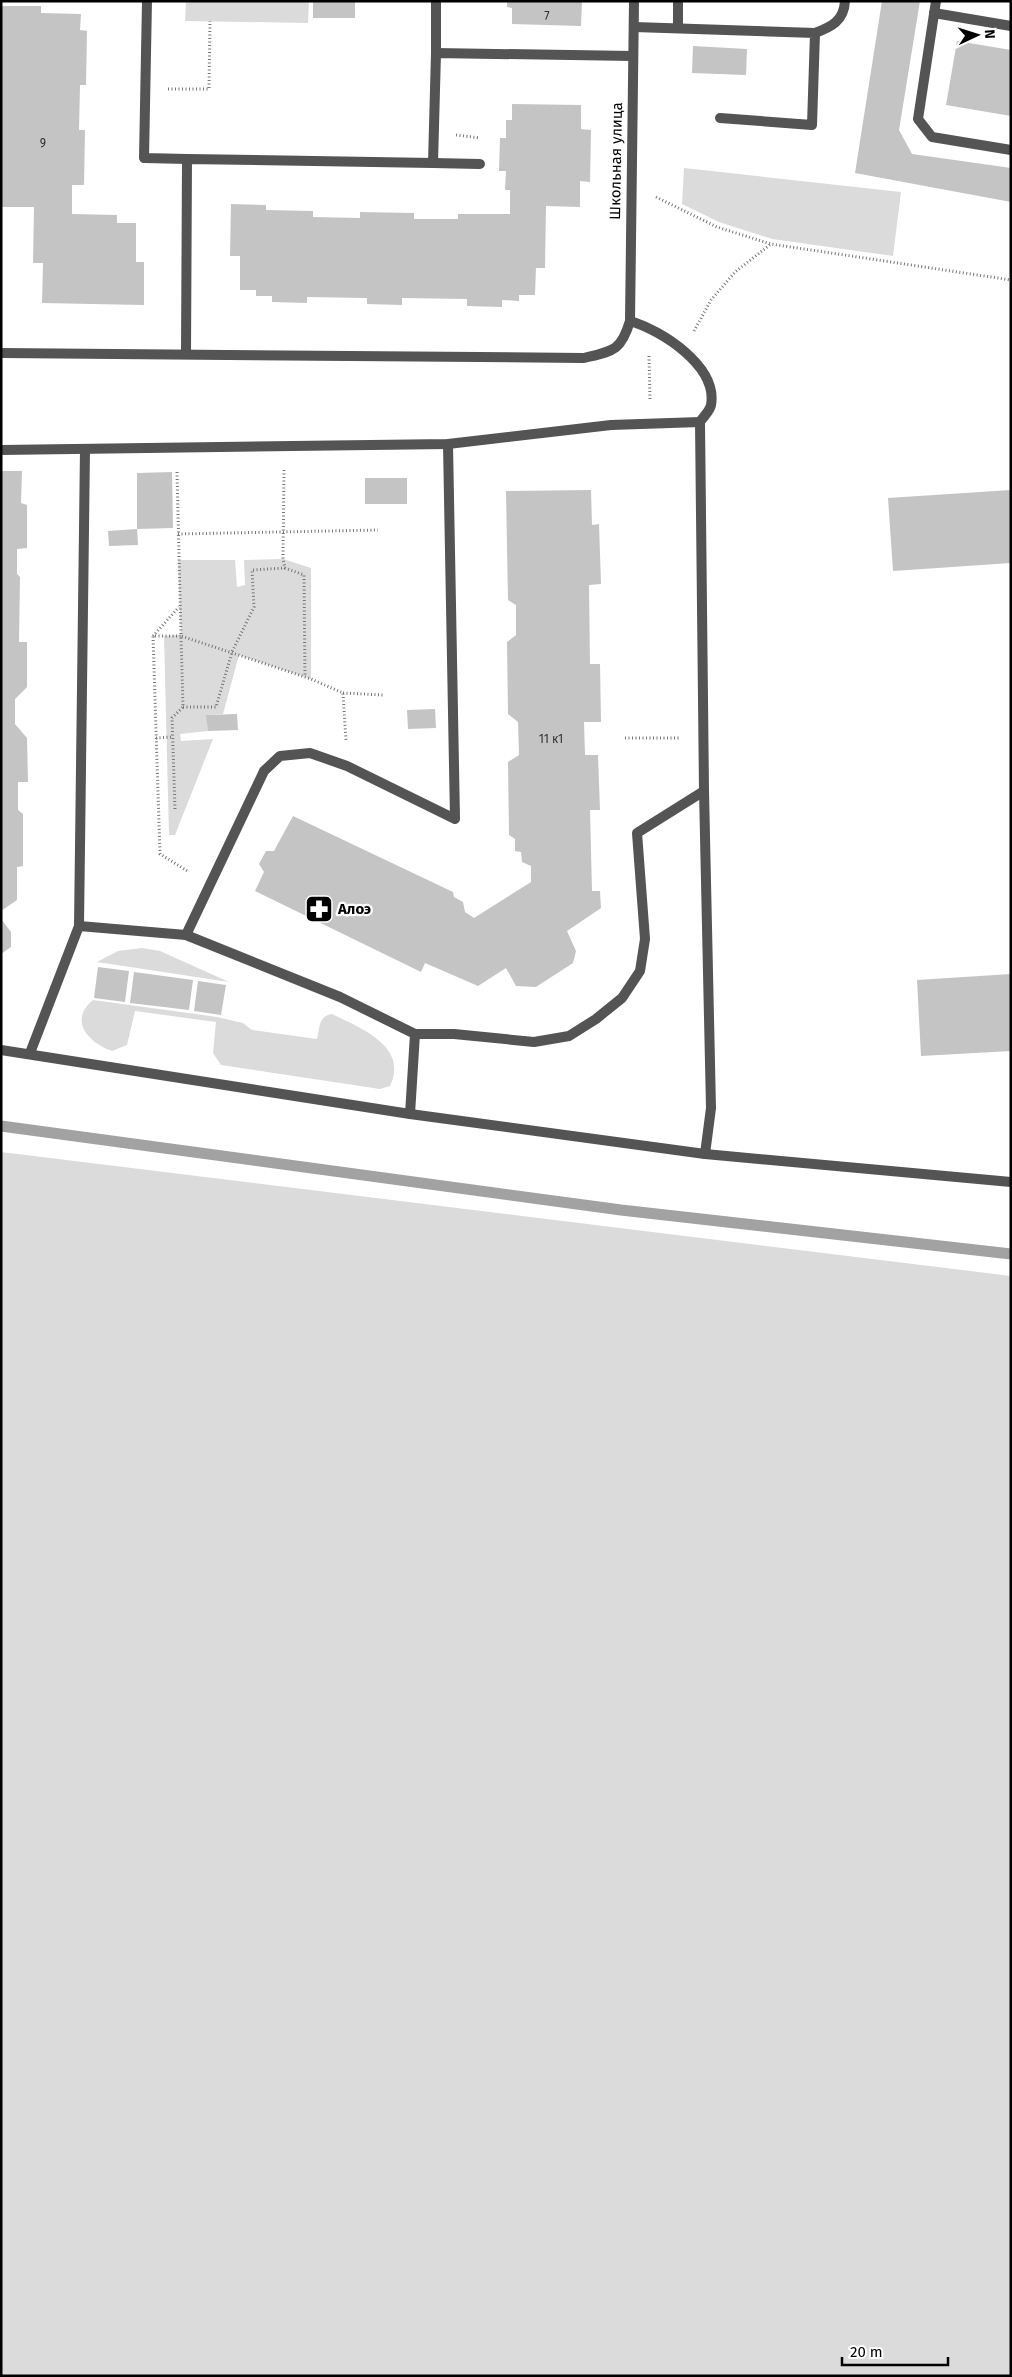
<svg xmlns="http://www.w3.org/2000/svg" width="1012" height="2377" font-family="'Fira Sans',sans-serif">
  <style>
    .green { fill: #dbdbdb }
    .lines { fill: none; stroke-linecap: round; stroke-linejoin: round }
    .stream { stroke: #a2a2a2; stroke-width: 11 }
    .building { fill: #c4c4c4 }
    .path { stroke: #767676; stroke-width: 3; stroke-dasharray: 1 2.5; stroke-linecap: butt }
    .service { stroke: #545454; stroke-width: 10 }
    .minor { stroke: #545454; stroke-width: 10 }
    .labels { text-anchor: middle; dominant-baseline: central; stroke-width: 4.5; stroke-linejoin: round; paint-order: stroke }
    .number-label { font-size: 12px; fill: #313131 }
    .street-label { font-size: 15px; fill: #000; stroke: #fff }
    .poi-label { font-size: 15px; font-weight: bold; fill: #000; stroke: #fff; text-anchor: start }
  </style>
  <rect width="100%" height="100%" fill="#fff"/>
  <g class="green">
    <polygon points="186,1 309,1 308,23 185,21"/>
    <polygon points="684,168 901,192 893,256 772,239 719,222 682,204"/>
    <polygon points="283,559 311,568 311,679 239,655 223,714 207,715 208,731 180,734 181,741 213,739 175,835 169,835 164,636 181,635 178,560 235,560 237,587 245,585 244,560"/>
    <polygon points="142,948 160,951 229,982 97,962 118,951"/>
    <path d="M93 1000 217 1017 243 1023 252 1030 317 1039C320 1028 318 1016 332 1014 360 1028 409 1046 390 1086L380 1089 221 1065 213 1053 216 1022 135 1011 127 1045 112 1051C89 1043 68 1021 93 1000Z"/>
    <polygon points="1,1152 1011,1276 1011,2376 1,2376"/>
  </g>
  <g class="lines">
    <polyline class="stream" points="1,1126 621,1210 1011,1254"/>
  </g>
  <g class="building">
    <rect x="313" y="1" width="42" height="17"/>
    <polygon points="507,1 582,1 581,26 512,24 512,8 507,7"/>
    <polygon points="882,1 920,1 899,130 912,154 1011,168 1011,202 855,173"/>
    <polygon points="1,6 41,6 41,13 81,14 80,30 87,31 86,85 80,85 79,130 85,130 84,185 72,185 72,214 117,215 117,223 136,223 136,262 144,262 144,305 42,303 43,263 33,263 34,207 1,207"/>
    <polygon points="957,41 1011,50 1011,116 946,105"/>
    <polygon points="693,46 747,49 746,75 692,73"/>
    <polygon points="512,104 581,105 581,129 591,130 590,182 580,181 580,207 546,206 545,268 536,268 535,295 519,295 519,301 502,300 502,307 467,306 467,299 402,298 402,305 367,304 367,298 307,297 307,303 272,302 272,296 256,296 256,290 240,290 240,256 230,256 231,204 266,205 266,210 313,211 313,217 360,218 360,212 414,213 414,219 458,219 458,214 510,214 510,190 505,190 506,171 499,171 500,138 506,138 506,120 512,120"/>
    <polygon points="1,471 22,471 21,503 27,505 27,548 17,549 17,574 20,577 19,642 27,642 27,687 15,699 15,724 27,738 28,782 18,782 18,810 23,814 23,866 17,867 17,900 1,911"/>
    <polygon points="172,472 173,528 137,529 137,473"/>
    <rect x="365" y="478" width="42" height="26"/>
    <polygon points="591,490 592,525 599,524 601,584 589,585 590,664 600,664 601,722 584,722 585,755 598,755 600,810 590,810 592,891 600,891 601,908 567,931 576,951 573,963 536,987 516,986 506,968 478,986 425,963 421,972 255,891 264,872 259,864 266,851 274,851 293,816 453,892 454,897 463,902 465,912 474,918 531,882 531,866 522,862 521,852 515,851 515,839 509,835 508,762 519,755 518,722 508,714 507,642 516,635 516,605 508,600 506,491"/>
    <polygon points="1011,490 1011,563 893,571 888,498"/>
    <polygon points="137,529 138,545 109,546 108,531"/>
    <polygon points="435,709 436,728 408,729 407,710"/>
    <polygon points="237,714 238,730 208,731 206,715"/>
    <polygon points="1,919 11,932 11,947 1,954"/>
    <polygon points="98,967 129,971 125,1002 94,998"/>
    <polygon points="134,972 193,980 189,1010 130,1003"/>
    <polygon points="1011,974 1011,1051 921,1056 917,980"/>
    <polygon points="198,981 226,985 221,1015 194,1011"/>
  </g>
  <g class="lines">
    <g class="path">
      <polyline points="168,89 209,89 210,21"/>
      <polyline points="456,135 480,138"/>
      <polyline points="656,197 717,227 771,244 1011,280"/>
      <polyline points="694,331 711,300 735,272 771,244"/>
      <polyline points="649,356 650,399"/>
      <polyline points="284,470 283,559 285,568 304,575 305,677"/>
      <polyline points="177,472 181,636 153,636 160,854 189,872"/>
      <polyline points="178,534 378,530"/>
      <polyline points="153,636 179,607"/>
      <polyline points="343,693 383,695"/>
      <polyline points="183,707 216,707 232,652 254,607 252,570 285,568"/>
      <polyline points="156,738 172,737"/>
      <polyline points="625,738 681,738"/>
      <polyline points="175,809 172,718 183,707 181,636 311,679 343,693 346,741"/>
    </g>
    <g class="service">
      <polyline points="147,1 144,158 187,159"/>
      <polyline points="936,1 918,119 932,137 1011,150"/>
      <polyline points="934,13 1011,26"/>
      <polyline points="634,27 815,33 812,125 720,118"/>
      <polyline points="678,28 678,1"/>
      <path d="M815 33C831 27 844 21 845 1"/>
      <polyline points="436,53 436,1"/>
      <polyline points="433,163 480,164"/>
      <path d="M1 353 584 358C613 351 621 351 630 321"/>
      <polyline points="186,354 187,159 433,163 436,53 633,56"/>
      <polyline points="1,450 448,444 611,425 700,422"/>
      <polyline points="79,926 186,935 340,997 415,1034 410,1114"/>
      <polyline points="186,935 264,771 280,756 310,753 347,766 455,819 448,444"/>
      <polyline points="415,1034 454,1034 534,1042 569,1036 596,1019 622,998 640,971 645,939 637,833 704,791"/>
      <polyline points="30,1053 79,926 85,449"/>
    </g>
    <g class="minor">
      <path d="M634 1 630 321C661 330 718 366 711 405 710 411 703 417 700 422L704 791 711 1108 705 1154"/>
      <polyline points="1,1050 410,1114 705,1154 1011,1182"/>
    </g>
  </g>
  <defs>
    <g id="pharmacy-square" transform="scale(1.4375)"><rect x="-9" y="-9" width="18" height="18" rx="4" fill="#000" stroke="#fff"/><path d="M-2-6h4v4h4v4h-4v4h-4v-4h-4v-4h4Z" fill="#fff"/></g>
  </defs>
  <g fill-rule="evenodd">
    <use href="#pharmacy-square" x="319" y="909"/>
  </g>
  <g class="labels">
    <g class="number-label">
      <text x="547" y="16">7</text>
      <text x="43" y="143">9</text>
      <text x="551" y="739">11 к1</text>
    </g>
    <g class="street-label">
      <text transform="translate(616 161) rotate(-89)">Школьная улица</text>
    </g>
    <g class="poi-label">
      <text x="338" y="909">Алоэ</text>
    </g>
  </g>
  <rect width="1012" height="2377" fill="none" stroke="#000000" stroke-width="5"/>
  <g transform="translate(977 35) rotate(86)" stroke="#ffffff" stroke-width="4" paint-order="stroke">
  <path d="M0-4L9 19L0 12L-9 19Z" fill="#000000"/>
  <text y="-8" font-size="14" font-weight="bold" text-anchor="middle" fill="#000000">N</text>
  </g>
  <path d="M842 2357v8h106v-8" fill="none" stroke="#000000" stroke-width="2.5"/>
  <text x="850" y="2357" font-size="15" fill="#000000" stroke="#ffffff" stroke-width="4" paint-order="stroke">20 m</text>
</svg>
